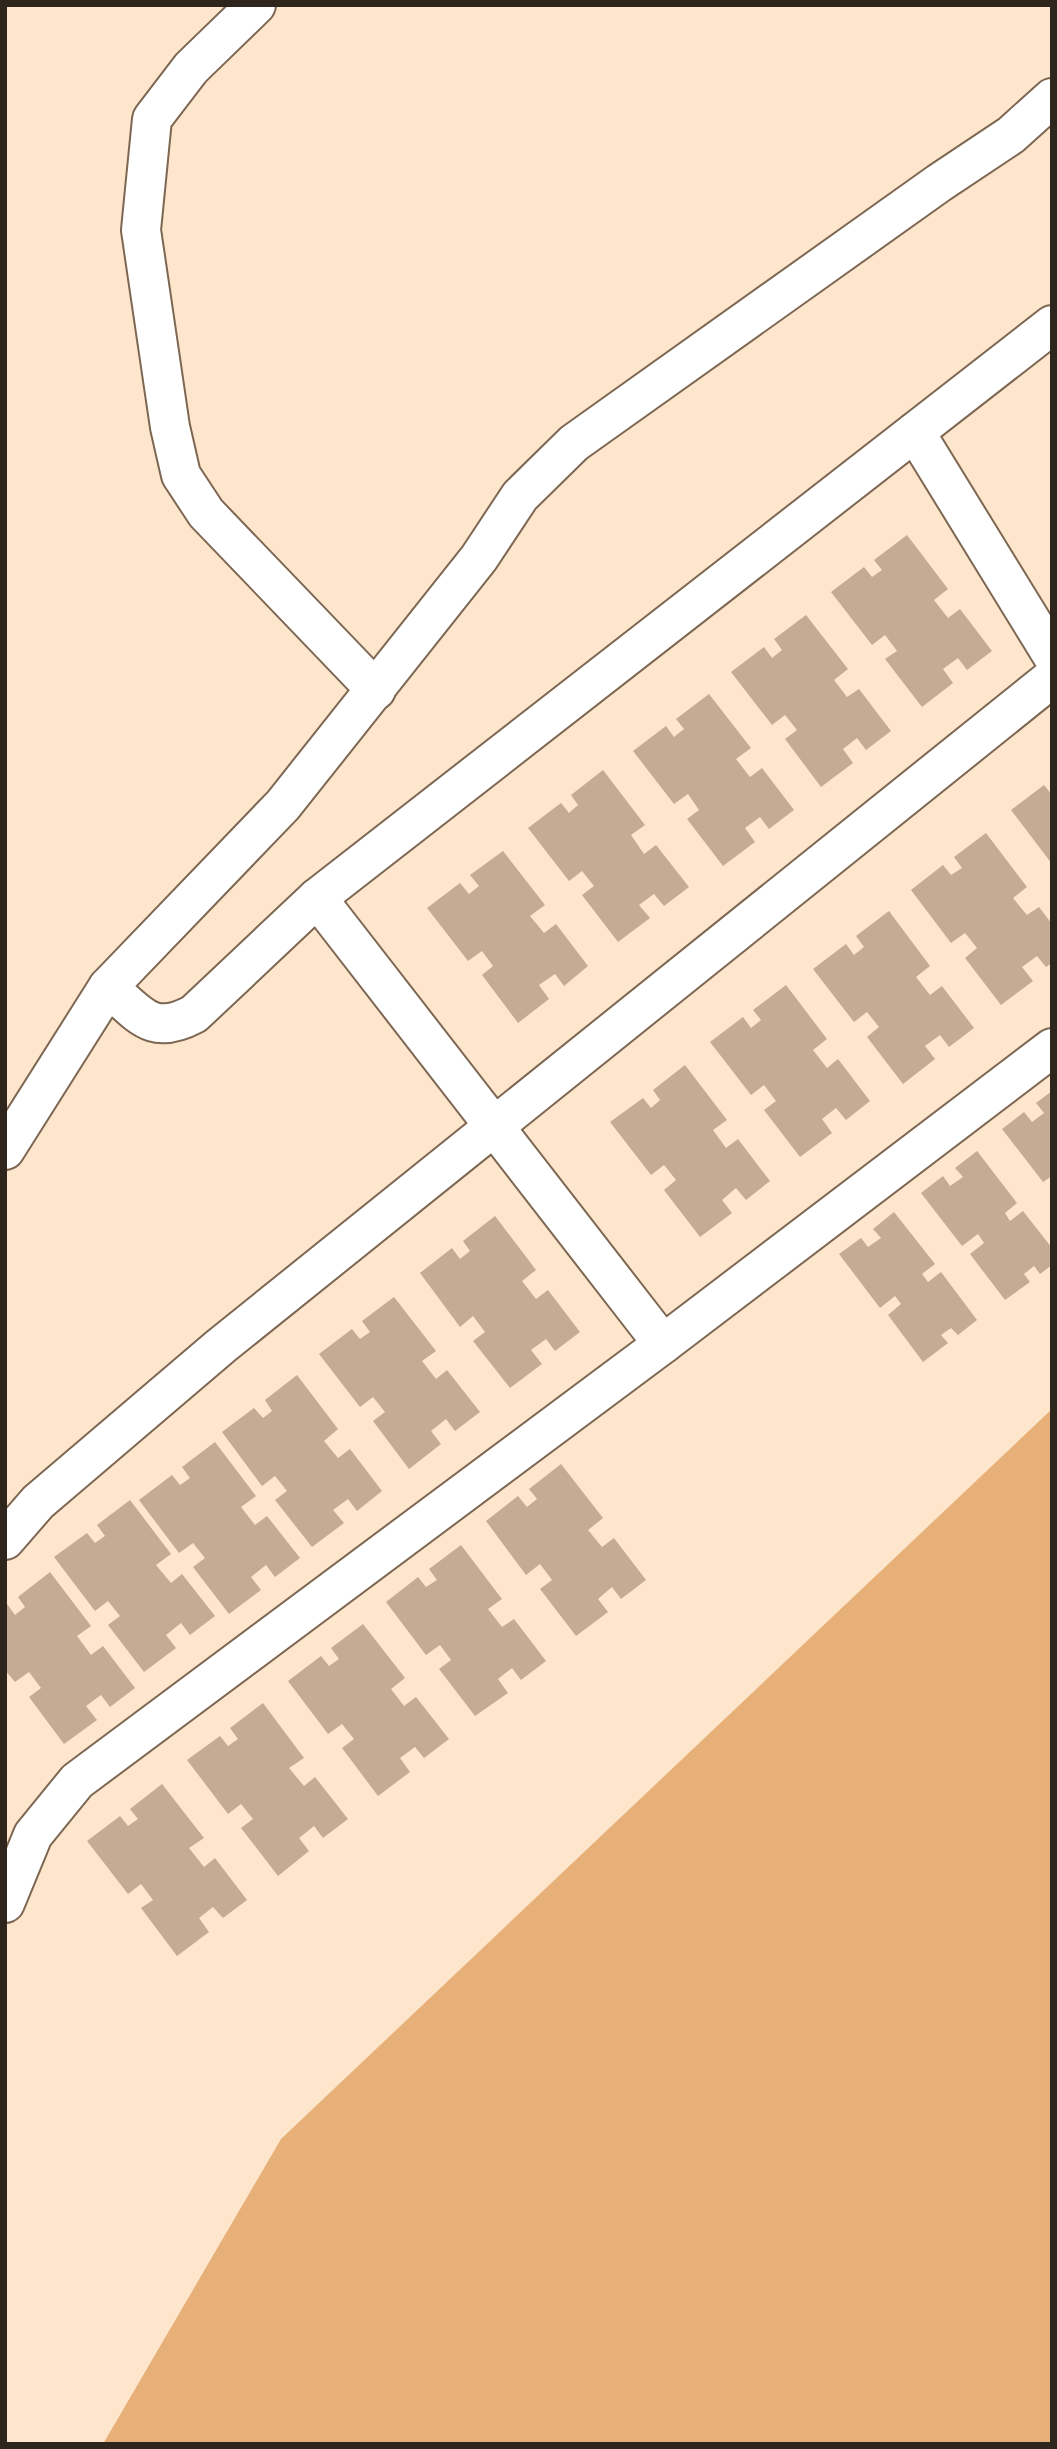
<svg xmlns="http://www.w3.org/2000/svg" width="1057" height="2449" font-family="'IBM Plex Serif',serif">
  <style>
    .green { fill: #e7b078 }
    .building { fill: #c3ab94 }
    .lines { fill: none; stroke-linecap: round; stroke-linejoin: round }
    .minor-casing { stroke: #7d6752; stroke-width: 42 }
    .minor { stroke: #fff; stroke-width: 38 }
  </style>
  <rect width="100%" height="100%" fill="#fee6cd"/>
  <polygon class="green" points="1052,1409 1052,2444 103,2444 281,2139"/>
  <g class="building">
    <polygon points="907,535 948,589 934,600 948,618 960,609 992,651 967,670 958,658 943,669 953,683 922,707 885,659 897,651 885,635 872,645 831,592 864,567 872,577 882,570 874,560"/>
    <polygon points="806,615 848,669 834,680 847,697 859,689 891,731 866,750 857,738 843,749 853,763 821,787 785,739 797,730 785,715 772,725 731,672 764,647 772,658 782,650 774,639"/>
    <polygon points="709,694 751,748 736,759 750,777 762,768 794,810 769,829 760,817 745,828 755,842 723,866 687,819 699,810 688,794 674,804 633,751 666,726 674,737 684,729 676,719"/>
    <polygon points="603,770 645,825 631,835 644,854 656,845 689,887 664,906 654,894 639,905 650,918 618,942 582,895 594,886 582,871 569,881 528,828 561,803 569,813 578,805 571,795"/>
    <polygon points="1044,785 1052,795 1052,864 1011,810"/>
    <polygon points="986,833 1027,887 1013,898 1027,915 1039,907 1052,924 1052,963 1046,967 1037,956 1022,967 1033,981 1001,1005 965,958 977,948 965,933 951,943 911,890 943,865 951,875 962,868 954,857"/>
    <polygon points="503,851 545,905 530,916 544,933 556,924 588,966 564,986 555,974 539,985 549,999 518,1023 482,975 493,966 482,951 468,961 427,908 460,883 469,894 479,886 470,875"/>
    <polygon points="889,911 930,966 916,977 930,995 942,986 974,1028 949,1047 940,1035 925,1046 935,1059 903,1084 867,1037 879,1027 867,1012 854,1022 813,969 846,944 854,955 864,947 856,936"/>
    <polygon points="786,985 827,1039 813,1050 827,1068 838,1059 870,1101 846,1120 836,1108 822,1119 832,1133 800,1157 764,1110 776,1101 764,1085 751,1095 710,1042 743,1017 751,1028 761,1020 753,1010"/>
    <polygon points="685,1065 727,1120 713,1130 726,1148 738,1139 770,1181 746,1200 736,1188 722,1200 732,1213 700,1237 664,1190 676,1180 664,1165 651,1175 610,1122 643,1098 651,1108 660,1100 653,1090"/>
    <polygon points="1052,1091 1052,1176 1043,1182 1002,1129 1024,1112 1032,1122 1044,1113 1036,1103"/>
    <polygon points="977,1151 1017,1203 1005,1213 1010,1221 1023,1211 1052,1248 1052,1265 1040,1274 1034,1266 1024,1274 1030,1282 1005,1300 970,1254 984,1243 978,1234 962,1246 921,1193 943,1176 950,1186 963,1177 955,1168"/>
    <polygon points="894,1212 935,1264 922,1274 928,1282 941,1272 977,1320 958,1335 951,1328 941,1335 948,1343 923,1362 888,1315 901,1304 895,1296 880,1308 839,1254 861,1238 868,1247 881,1238 873,1229"/>
    <polygon points="495,1216 536,1270 522,1281 536,1299 548,1290 580,1332 555,1351 546,1339 531,1350 542,1364 510,1388 473,1341 485,1332 473,1316 460,1327 420,1273 452,1248 460,1259 470,1251 463,1241"/>
    <polygon points="394,1297 436,1351 422,1361 436,1379 447,1370 480,1412 455,1431 446,1419 431,1431 441,1444 409,1469 373,1421 385,1412 373,1397 360,1407 319,1354 352,1329 360,1339 370,1332 362,1321"/>
    <polygon points="297,1375 338,1429 324,1441 338,1458 350,1449 382,1491 357,1511 348,1499 333,1510 344,1523 312,1547 275,1500 287,1491 275,1476 262,1486 222,1432 254,1408 263,1418 272,1411 265,1400"/>
    <polygon points="215,1442 256,1496 241,1507 255,1525 267,1516 300,1558 275,1577 266,1565 251,1577 261,1590 229,1614 193,1567 205,1558 193,1543 179,1553 139,1500 172,1475 180,1485 190,1478 182,1467"/>
    <polygon points="561,1464 603,1518 588,1530 602,1547 614,1538 646,1580 621,1599 612,1587 598,1599 608,1612 576,1636 540,1589 552,1580 540,1564 526,1575 486,1521 518,1496 527,1507 537,1499 529,1489"/>
    <polygon points="130,1500 171,1554 156,1565 171,1583 182,1574 215,1616 190,1635 181,1623 166,1635 176,1648 144,1672 108,1625 120,1616 108,1601 95,1611 54,1557 87,1533 95,1543 105,1536 97,1525"/>
    <polygon points="461,1545 502,1599 488,1609 502,1627 514,1619 546,1661 521,1680 512,1668 498,1679 508,1693 475,1716 439,1669 451,1660 440,1645 426,1655 386,1602 418,1577 426,1587 437,1580 429,1569"/>
    <polygon points="50,1572 91,1626 77,1636 91,1655 103,1646 135,1688 110,1707 101,1695 86,1706 97,1720 64,1744 29,1697 41,1688 29,1672 15,1682 5,1670 5,1606 7,1604 15,1615 25,1607 18,1597"/>
    <polygon points="363,1624 405,1678 391,1689 404,1706 416,1697 449,1739 424,1758 415,1747 400,1758 410,1772 378,1796 342,1748 354,1739 342,1724 328,1734 288,1681 321,1656 329,1666 339,1659 331,1648"/>
    <polygon points="263,1703 304,1758 289,1768 304,1786 315,1777 348,1819 323,1838 314,1826 299,1838 309,1851 278,1876 241,1828 253,1819 241,1804 228,1814 187,1760 220,1736 228,1746 238,1739 230,1728"/>
    <polygon points="162,1784 204,1838 189,1848 204,1867 215,1858 247,1900 223,1918 213,1907 199,1918 209,1932 177,1956 141,1908 153,1900 141,1884 128,1894 87,1841 120,1816 128,1826 138,1819 130,1809"/>
  </g>
  <g class="lines">
    <g class="minor-casing">
      <g id="minor">
        <polyline points="256,5 191,68 152,119 141,230 170,427 181,475 206,513 376,690"/>
        <polyline points="915,432 1052,655"/>
        <polyline points="317,898 663,1344"/>
        <path d="M108 987C140 1014 151 1037 194 1014L317 898 1052 325"/>
        <polyline points="5,1150 108,987 283,805 479,558 520,496 574,443 939,183 1011,135 1052,98"/>
        <polyline points="5,1540 38,1502 221,1346 1052,678"/>
        <polyline points="5,1903 33,1835 77,1781 663,1344 1052,1048"/>
      </g>
    </g>
    <use href="#minor" class="minor"/>
  </g>
  <rect width="1057" height="2449" fill="none" stroke="#2e251c" stroke-width="14"/>
</svg>
